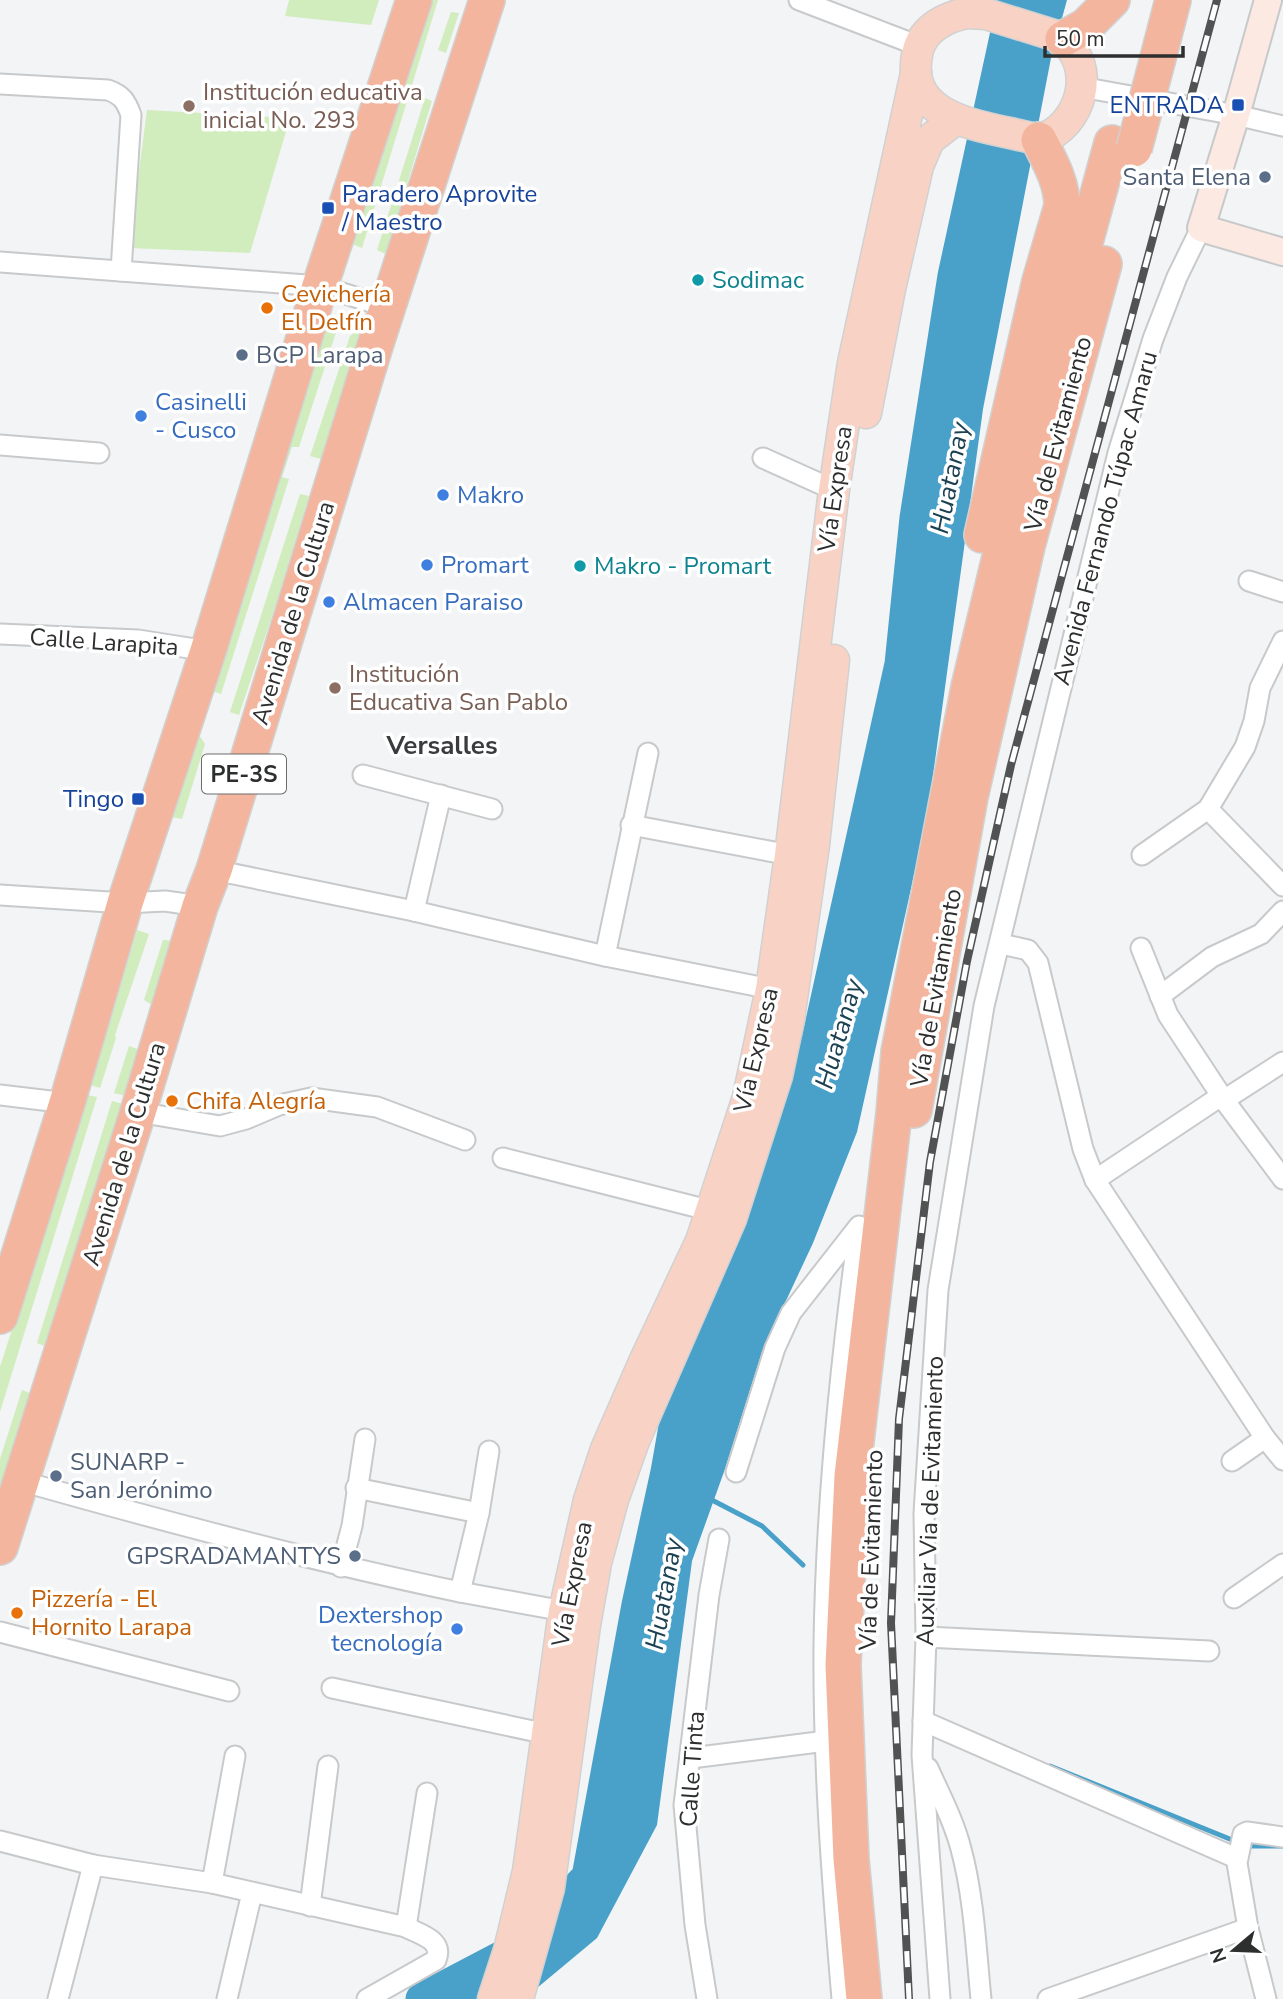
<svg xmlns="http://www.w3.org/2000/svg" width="1283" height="1999" font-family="'Nunito Sans',sans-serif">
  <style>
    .green { fill: #d1ecbd }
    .water { fill: #49a0c9 }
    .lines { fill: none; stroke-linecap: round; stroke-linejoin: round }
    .stream { stroke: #49a0c9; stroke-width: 5 }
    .river { stroke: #49a0c9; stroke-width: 33 }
    .street-casing { stroke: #c7c9cb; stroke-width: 23 }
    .secondary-casing { stroke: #c7c9cb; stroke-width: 30 }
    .primary-casing { stroke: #d1d1d1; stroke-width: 33 }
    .highway-casing { stroke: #d1d1d1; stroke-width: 38 }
    .street { stroke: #fff; stroke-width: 19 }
    .secondary { stroke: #fce9e2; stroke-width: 26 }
    .primary { stroke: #f8d3c5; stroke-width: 30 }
    .highway { stroke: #f4b59e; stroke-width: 35 }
    .rail-casing { stroke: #515353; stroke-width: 8 }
    .rail { stroke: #fff; stroke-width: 5; stroke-dasharray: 16; stroke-linecap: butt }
    .highway-bridge-casing { stroke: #d1d1d1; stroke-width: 38; stroke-linecap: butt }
    .highway-bridge { stroke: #f4b59e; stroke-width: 35 }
    .transit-dot { fill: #1a4fb4; stroke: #fff; stroke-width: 2.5 }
    .education-dot { fill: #8d6e63; stroke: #fff; stroke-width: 2.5 }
    .service-dot { fill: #5c6f8a; stroke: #fff; stroke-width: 2.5 }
    .culture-dot { fill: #0f9aa8; stroke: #fff; stroke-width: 2.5 }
    .food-dot { fill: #e8710a; stroke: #fff; stroke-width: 2.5 }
    .shop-dot { fill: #3f7fe0; stroke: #fff; stroke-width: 2.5 }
    .labels { text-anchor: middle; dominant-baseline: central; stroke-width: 7; stroke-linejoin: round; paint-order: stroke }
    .shield { fill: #fff; stroke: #6c6d6d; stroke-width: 2 }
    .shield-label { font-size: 23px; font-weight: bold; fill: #2d2e2e }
    .education-label { font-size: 24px; fill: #785e54; stroke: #fff; text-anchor: start }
    .transit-label { font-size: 24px; fill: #164399; stroke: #fff; text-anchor: end }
    .service-label { font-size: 24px; fill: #4e5e75; stroke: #fff; text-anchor: end }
    .culture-label { font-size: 24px; fill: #0d838f; stroke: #fff; text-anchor: start }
    .food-label { font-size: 24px; fill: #c56008; stroke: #fff; text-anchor: start }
    .shop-label { font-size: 24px; fill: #366cbe; stroke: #fff; text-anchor: start }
    .street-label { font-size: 24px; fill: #2d2e2e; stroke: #fff }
    .water-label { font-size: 26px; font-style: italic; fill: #1b4153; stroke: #fff }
    .neighbourhood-label { font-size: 26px; font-weight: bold; fill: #3a3b3d; stroke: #fff }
  </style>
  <rect width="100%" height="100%" fill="#f2f4f6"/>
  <g class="green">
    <polygon points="289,0 379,0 371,25 285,16"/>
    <polygon points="428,0 438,0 362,248 352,244"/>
    <polygon points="451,12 459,13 446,53 438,50"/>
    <polygon points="425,98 432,101 386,254 377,250"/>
    <polygon points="147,110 290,118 250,253 129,248"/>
    <polygon points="326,322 338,326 299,447 292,447 282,477 289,479 221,694 211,691"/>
    <polygon points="358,330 362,331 321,459 310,456 350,336"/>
    <polygon points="300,494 309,496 276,604 239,715 230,712"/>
    <polygon points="199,735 205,744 182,819 171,817"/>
    <polygon points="137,930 149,934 115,1035 116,1038 100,1088 91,1085"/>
    <polygon points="163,940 174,941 154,1006 144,1000"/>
    <polygon points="129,1046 140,1050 126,1096 114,1093"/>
    <polygon points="87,1095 97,1097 0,1412 0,1367"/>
    <polygon points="112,1101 123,1104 50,1348 37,1343"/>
    <polygon points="22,1390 34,1395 0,1494 0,1459"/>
  </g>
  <polygon class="water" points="1014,0 1067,0 1051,58 983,409 928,812 857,1132 813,1243 762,1352 725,1469 692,1561 657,1825 597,1938 537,1988 514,1999 422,1999 521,1947 588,1877 638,1605 667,1472 682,1387 725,1287 818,1040 901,664 916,517 954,276"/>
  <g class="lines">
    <g class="stream">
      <polyline points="710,1499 762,1526 803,1565"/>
      <polyline points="1050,1766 1247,1846 1283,1846"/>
    </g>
    <polyline class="river" points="422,1999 521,1947 588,1877 638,1605 667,1472 682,1387 725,1287 818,1040 901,664 916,518 954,276 1014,0"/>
    <g class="street-casing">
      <g id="street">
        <polyline points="799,0 919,46"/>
        <path d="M0 84 108 90C122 95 126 101 131 115L121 271"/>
        <polyline points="1081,87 1236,115 1283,126"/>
        <polyline points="0,262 320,286 387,307"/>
        <polyline points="0,445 99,453"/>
        <polyline points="763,458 834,490"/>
        <polyline points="1249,581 1283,592"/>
        <polyline points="0,634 138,640 208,651"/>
        <polyline points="363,775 492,809"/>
        <polyline points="1208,809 1283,886"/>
        <polyline points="631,825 790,855"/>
        <polyline points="1142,855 1208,809 1245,747 1254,721 1260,688 1283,641"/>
        <polyline points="214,870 414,911 605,956 771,989"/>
        <polyline points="0,895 125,903 165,901 200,906"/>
        <polyline points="414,911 441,795"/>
        <polyline points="1001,944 1028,950 1038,963 1083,1149 1095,1180 1265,1438 1283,1460"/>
        <polyline points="1141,948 1168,1015 1224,1100 1283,1179"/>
        <polyline points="605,956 648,753"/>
        <polyline points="1160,996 1212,957 1261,934 1283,911"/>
        <polyline points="0,1095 67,1103"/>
        <polyline points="1224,1100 1283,1062"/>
        <polyline points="138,1112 220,1126 246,1119 279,1105 311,1098 377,1107 465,1140"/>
        <polyline points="503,1158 712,1211"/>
        <polyline points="1095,1180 1221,1096"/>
        <polyline points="1232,1461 1265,1438"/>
        <polyline points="736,1472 775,1348 791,1313 859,1226"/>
        <path d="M21 1481C166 1522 312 1561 460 1592L479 1513 489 1451"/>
        <polyline points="356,1488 479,1513"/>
        <polyline points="341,1567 352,1526 365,1439"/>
        <polyline points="460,1592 564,1611"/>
        <polyline points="1234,1598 1283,1564"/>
        <polyline points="0,1632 229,1691"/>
        <polyline points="926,1637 1209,1651"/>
        <polyline points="332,1688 547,1734"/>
        <polyline points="923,1721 1236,1858"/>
        <polyline points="691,1758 826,1741"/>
        <path d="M928 1768C940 1795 954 1821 961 1849 974 1897 976 1949 981 1999"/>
        <path d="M0 1841 93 1865 212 1883 406 1927C421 1935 444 1940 436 1960L367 1999"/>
        <polyline points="212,1883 235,1756"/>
        <polyline points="310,1906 328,1766"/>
        <polyline points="406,1927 427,1793"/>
        <polyline points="58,1999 93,1865"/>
        <polyline points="227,1999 252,1893"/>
        <polyline points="707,1999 695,1925 684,1805 709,1595 719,1539"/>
        <path d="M842 1999C832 1881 823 1763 824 1644 826 1504 840 1365 859 1227"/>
        <polyline points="940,1999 922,1755 926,1637 924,1513 938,1290 984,1006 1118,453 1153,339 1177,277 1201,228"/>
        <polyline points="1048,1999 1248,1928"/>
        <polyline points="1266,1999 1248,1928 1237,1863 1243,1834 1247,1832 1283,1837"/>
      </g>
    </g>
    <g class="secondary-casing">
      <polyline id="secondary" points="1268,0 1236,115 1201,228 1283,252"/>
    </g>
    <g class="primary-casing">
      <g id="primary">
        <path d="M967 13 986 14 1060 37C1098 65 1083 126 1039 140 992 126 900 124 918 50 924 28 946 17 967 13Z"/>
        <polyline points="866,413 890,289 918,166 929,140 956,119"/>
        <polyline points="493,1999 509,1950 528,1871 564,1611 589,1500 606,1449 644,1362 701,1241 748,1097 771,989 790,855 834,490 853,363 916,73"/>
        <polyline points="518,1999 549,1888 585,1625 596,1563 613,1500 634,1441 731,1219 777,1076 789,1019 814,845 834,660"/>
      </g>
    </g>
    <g class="highway-casing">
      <g id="highway">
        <polyline points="1063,39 1086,26 1112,0"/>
        <polyline points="1158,58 1173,0"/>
        <path d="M982 535 1040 281 1062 206C1062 182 1049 160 1039 140"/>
        <polyline points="914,1110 970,797 1027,546 1104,264"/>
        <polyline points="0,1316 67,1103 125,903 208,651 320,286 414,0"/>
        <polyline points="0,1547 138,1112 200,906 214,870 375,346 487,0"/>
        <polyline points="864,1999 851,1859 843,1665 852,1476 894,1113 899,1052 969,687 1006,532 1112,143"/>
      </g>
    </g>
    <use href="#street" class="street"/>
    <use href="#secondary" class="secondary"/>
    <use href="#primary" class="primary"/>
    <use href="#highway" class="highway"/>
    <g class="rail-casing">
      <polyline id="rail" points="909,1999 891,1623 899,1419 930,1162 967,961 1011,765 1217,0"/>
    </g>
    <use href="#rail" class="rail"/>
    <g class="highway-bridge-casing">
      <polyline id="highway-bridge" points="1134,149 1158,58"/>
    </g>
    <use href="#highway-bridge" class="highway-bridge"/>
  </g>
  <g class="transit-dot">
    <rect x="1231" y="98" width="14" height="14" rx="3.5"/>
    <rect x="321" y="201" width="14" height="14" rx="3.5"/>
    <rect x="131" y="792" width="14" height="14" rx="3.5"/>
  </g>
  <g class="education-dot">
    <circle cx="189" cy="106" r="7"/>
    <circle cx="335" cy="688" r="7"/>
  </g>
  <g class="service-dot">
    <circle cx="1265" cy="177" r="7"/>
    <circle cx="242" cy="355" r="7"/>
    <circle cx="56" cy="1476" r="7"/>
    <circle cx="355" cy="1556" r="7"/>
  </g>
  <g class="culture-dot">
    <circle cx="698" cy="280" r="7"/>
    <circle cx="580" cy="566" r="7"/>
  </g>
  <g class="food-dot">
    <circle cx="267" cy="308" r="7"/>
    <circle cx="172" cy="1101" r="7"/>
    <circle cx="17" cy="1613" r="7"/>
  </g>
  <g class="shop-dot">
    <circle cx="141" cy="416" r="7"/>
    <circle cx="443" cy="495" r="7"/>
    <circle cx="427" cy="565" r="7"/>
    <circle cx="329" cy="602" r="7"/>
    <circle cx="457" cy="1629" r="7"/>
  </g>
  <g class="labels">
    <rect class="shield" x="202" y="754.5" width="84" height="39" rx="5"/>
    <g class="shield-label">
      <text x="244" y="774">PE-3S</text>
    </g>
    <g class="education-label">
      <text x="203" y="92">Institución educativa<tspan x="203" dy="28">inicial No. 293</tspan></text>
      <text x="349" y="674">Institución<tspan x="349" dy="28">Educativa San Pablo</tspan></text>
    </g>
    <g class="transit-label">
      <text x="1224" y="105">ENTRADA</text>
      <text x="342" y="194" text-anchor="start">Paradero Aprovite<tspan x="342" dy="28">/ Maestro</tspan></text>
      <text x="124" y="799">Tingo</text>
    </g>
    <g class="service-label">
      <text x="1251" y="177">Santa Elena</text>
      <text x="256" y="355" text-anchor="start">BCP Larapa</text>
      <text x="70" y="1462" text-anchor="start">SUNARP -<tspan x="70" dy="28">San Jerónimo</tspan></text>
      <text x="341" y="1556">GPSRADAMANTYS</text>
    </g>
    <g class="culture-label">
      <text x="712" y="280">Sodimac</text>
      <text x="594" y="566">Makro - Promart</text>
    </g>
    <g class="food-label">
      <text x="281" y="294">Cevichería<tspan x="281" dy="28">El Delfín</tspan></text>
      <text x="186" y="1101">Chifa Alegría</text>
      <text x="31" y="1599">Pizzería - El<tspan x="31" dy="28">Hornito Larapa</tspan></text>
    </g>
    <g class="shop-label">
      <text x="155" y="402">Casinelli<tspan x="155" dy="28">- Cusco</tspan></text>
      <text x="457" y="495">Makro</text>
      <text x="441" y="565">Promart</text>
      <text x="343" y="602">Almacen Paraiso</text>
      <text x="443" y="1615" text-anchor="end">Dextershop<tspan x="443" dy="28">tecnología</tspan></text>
    </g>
    <g class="street-label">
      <text transform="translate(1058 434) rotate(-75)">Vía de Evitamiento</text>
      <text transform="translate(835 489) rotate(-82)">Vía Expresa</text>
      <text transform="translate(1105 518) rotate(-75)">Avenida Fernando Túpac Amaru</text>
      <text transform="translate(293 613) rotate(-73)">Avenida de la Cultura</text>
      <text transform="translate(104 642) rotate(4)">Calle Larapita</text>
      <text transform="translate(936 988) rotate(-80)">Vía de Evitamiento</text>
      <text transform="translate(756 1050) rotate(-77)">Vía Expresa</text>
      <text transform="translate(124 1154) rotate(-73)">Avenida de la Cultura</text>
      <text transform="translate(930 1501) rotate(-88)">Auxiliar Via de Evitamiento</text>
      <text transform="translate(871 1550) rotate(-88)">Vía de Evitamiento</text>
      <text transform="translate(572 1584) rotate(-79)">Vía Expresa</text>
      <text transform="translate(692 1769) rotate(-86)">Calle Tinta</text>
    </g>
    <g class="water-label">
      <text transform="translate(950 478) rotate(-79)">Huatanay</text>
      <text transform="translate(839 1034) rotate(-74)">Huatanay</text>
      <text transform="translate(664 1594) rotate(-80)">Huatanay</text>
    </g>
    <g class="neighbourhood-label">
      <text x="442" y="745">Versalles</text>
    </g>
  </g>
  <g transform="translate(1234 1950) rotate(251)" stroke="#ffffff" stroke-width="5" paint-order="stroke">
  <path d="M0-5L12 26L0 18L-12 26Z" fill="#2d2e2e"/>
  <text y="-10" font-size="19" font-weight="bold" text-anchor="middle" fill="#2d2e2e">N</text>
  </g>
  <path d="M1045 46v10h138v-10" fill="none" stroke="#2d2e2e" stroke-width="3.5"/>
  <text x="1056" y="46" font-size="21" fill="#2d2e2e" stroke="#ffffff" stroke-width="5" paint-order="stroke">50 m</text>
</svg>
